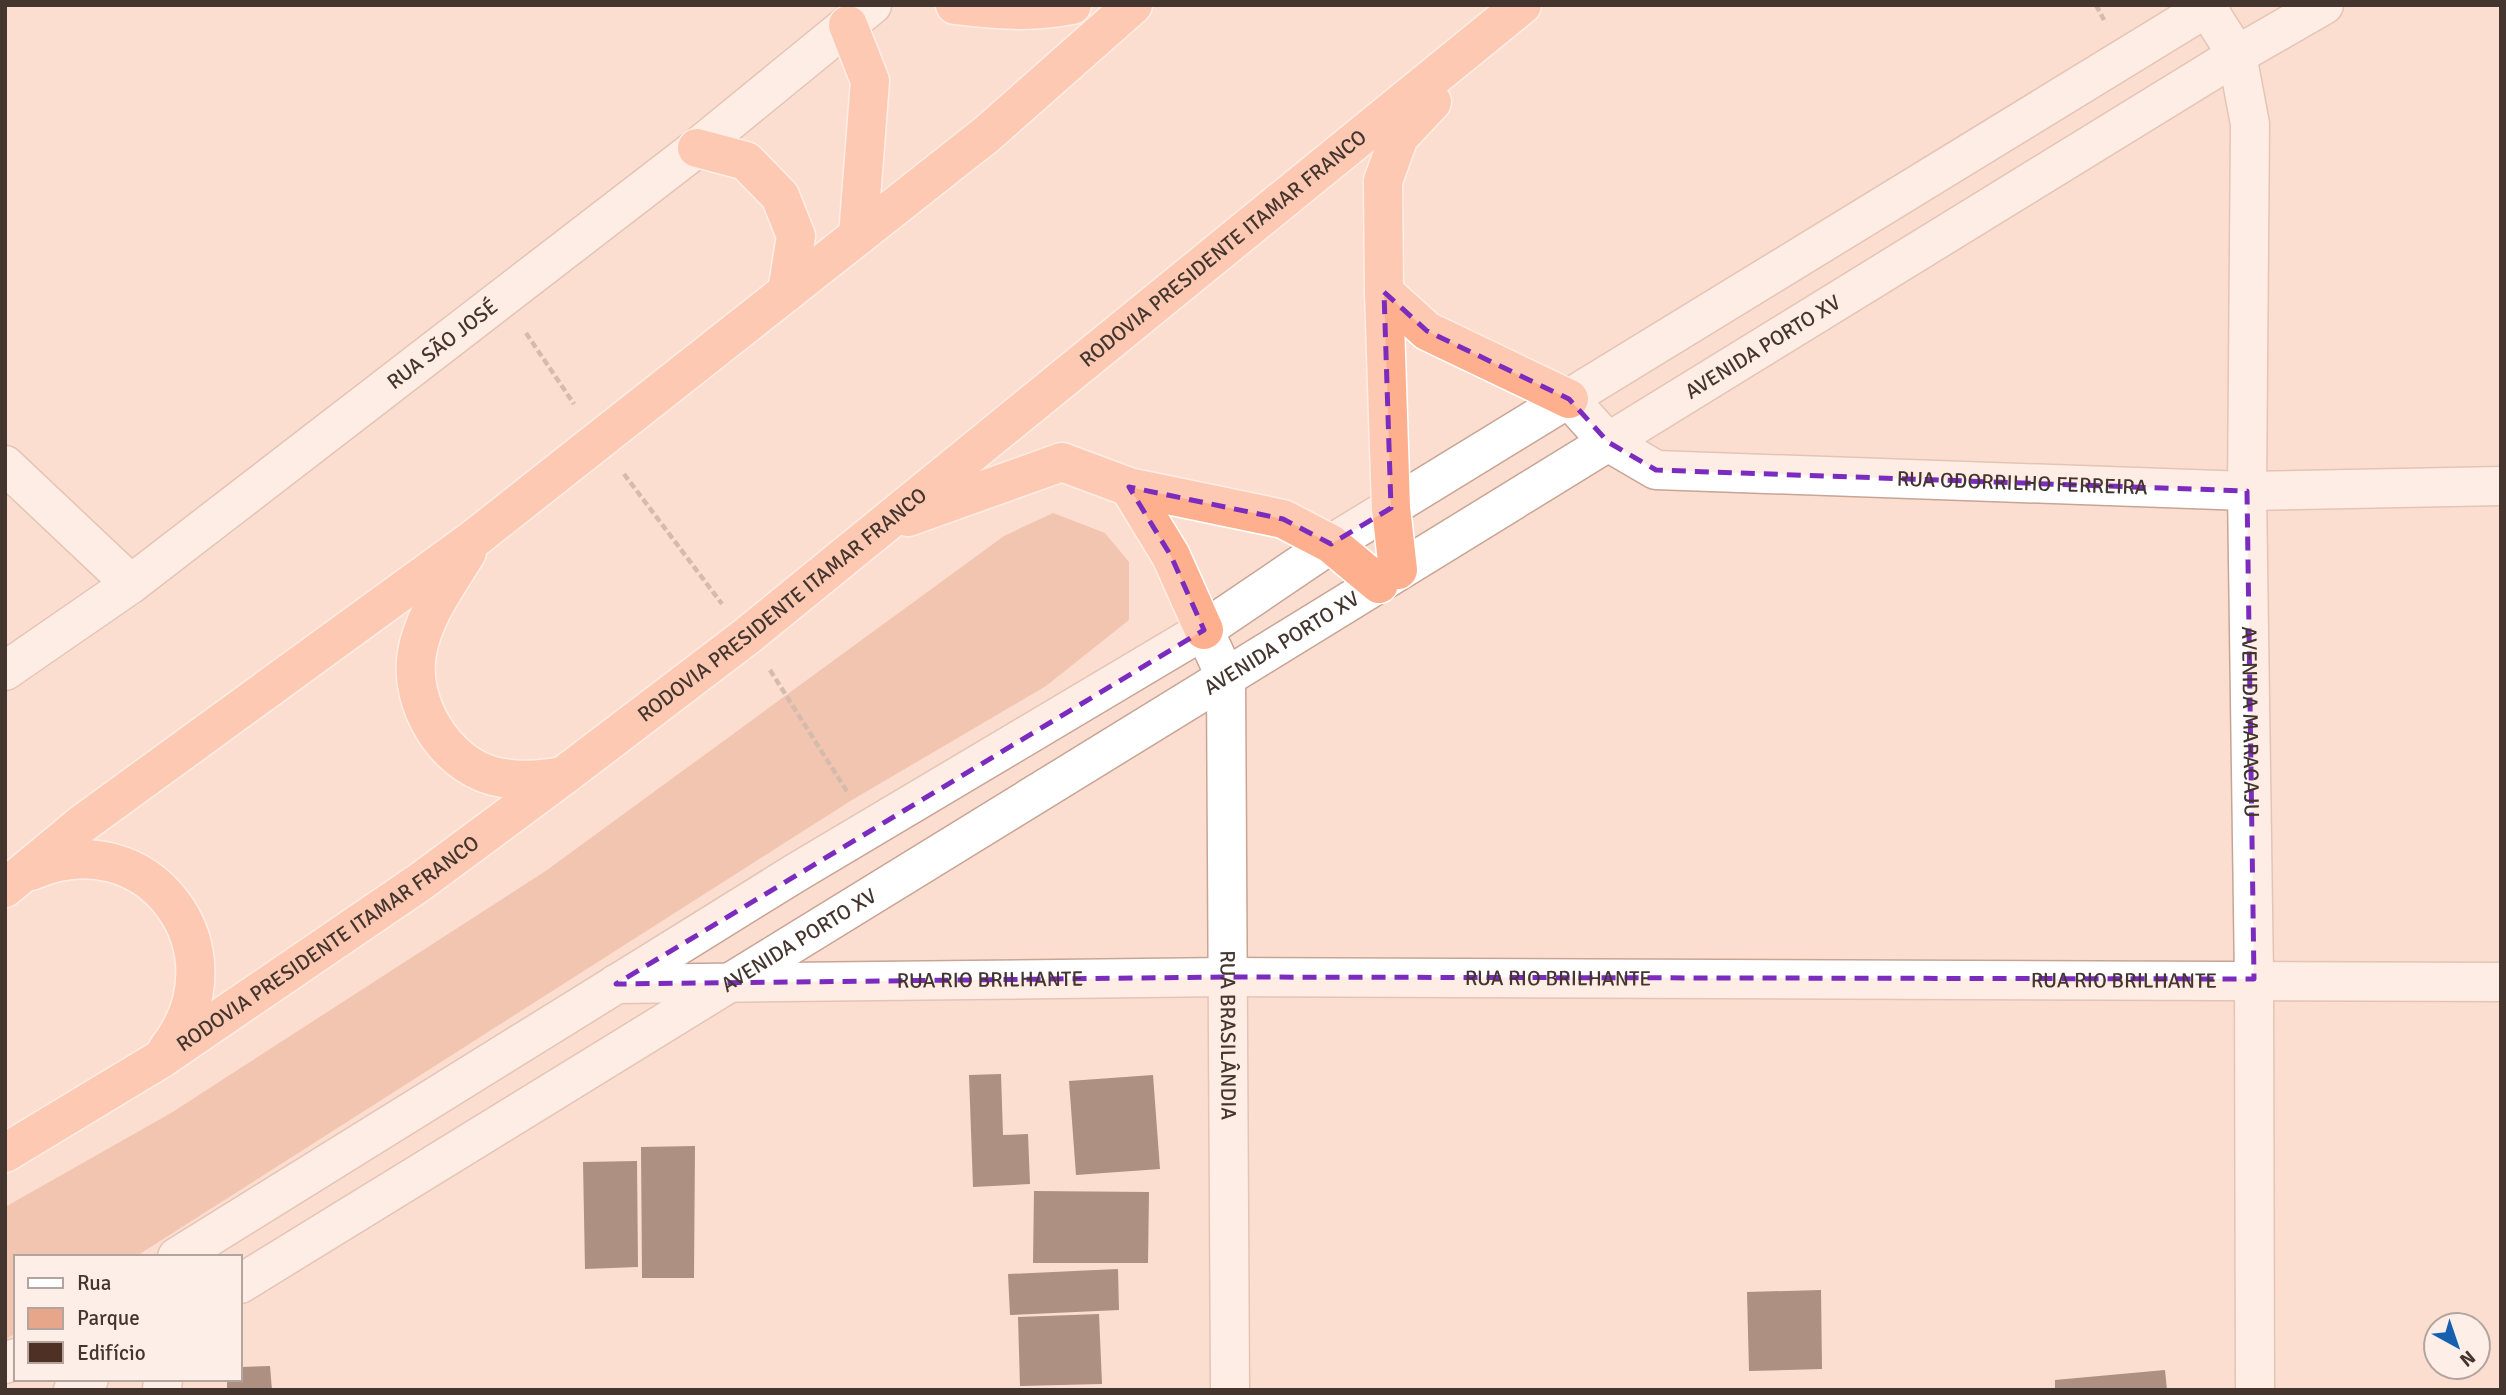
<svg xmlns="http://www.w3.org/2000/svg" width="2506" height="1395" font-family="Signika,sans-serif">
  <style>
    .green { fill: #e7a689 }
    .building { fill: #4e3124 }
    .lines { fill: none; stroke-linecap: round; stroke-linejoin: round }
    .minor-casing { stroke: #c8a494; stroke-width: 41 }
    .tertiary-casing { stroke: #c8a494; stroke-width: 41 }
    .trunk-casing { stroke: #fff; stroke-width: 41 }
    .path { stroke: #a68f85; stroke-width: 4.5; stroke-dasharray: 7 3.5; stroke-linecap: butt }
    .minor { stroke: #fff; stroke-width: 38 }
    .tertiary { stroke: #fff; stroke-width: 38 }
    .trunk { stroke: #feb08e; stroke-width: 38 }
    .marked { fill: none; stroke: #7b2cbf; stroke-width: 5; stroke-dasharray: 14 9; stroke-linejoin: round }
    .labels { text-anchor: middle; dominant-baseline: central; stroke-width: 7; stroke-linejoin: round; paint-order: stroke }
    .street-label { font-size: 21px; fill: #44352f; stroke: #feeee8 }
  </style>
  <rect width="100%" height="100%" fill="#fcded0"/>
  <polygon class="green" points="1053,513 1105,533 1129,562 1129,620 1046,686 852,800 135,1257 16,1257 16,1333 5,1340 5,1207 171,1113 547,870 1004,536"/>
  <g class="building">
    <polygon points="1001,1074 1003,1135 1028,1134 1030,1184 973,1187 969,1075"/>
    <polygon points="1153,1075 1160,1169 1076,1175 1069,1081"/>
    <polygon points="695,1146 694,1278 642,1278 641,1147"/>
    <polygon points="637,1161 638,1267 585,1269 583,1162"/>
    <polygon points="1034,1191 1149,1192 1148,1263 1033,1263"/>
    <polygon points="1118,1269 1119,1310 1010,1315 1008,1274"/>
    <polygon points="1821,1290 1822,1369 1749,1371 1747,1292"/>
    <polygon points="1099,1314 1102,1384 1020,1386 1018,1317"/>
    <polygon points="270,1366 272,1390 227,1390 227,1379 240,1379 240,1367"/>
    <polygon points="2165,1370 2167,1390 2055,1390 2055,1380"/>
  </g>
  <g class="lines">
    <g class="minor-casing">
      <g id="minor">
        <path id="s1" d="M2207 8 2237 55 2250 124 2247 491 2254 979 2255 1390"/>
        <path id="s2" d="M1569 399 1608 442 1656 470 2247 491 2501 486"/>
        <polyline points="5,465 131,584"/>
        <path id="s3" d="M1204 630 1226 678 1230 1390"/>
        <path id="s4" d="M5 671 131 584 697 148 872 5"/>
        <path id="s5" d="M616 984 1227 977 2501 982"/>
        <polyline points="162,1390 163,1379"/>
      </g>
    </g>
    <g class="tertiary-casing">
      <g id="tertiary">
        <polyline points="177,1257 797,872 1204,630 1331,544 2211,5"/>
        <path id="s6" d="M240 1284 2237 55 2324 5"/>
        <polyline points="5,1364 16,1358"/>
        <polyline points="73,1390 89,1379"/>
      </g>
    </g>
    <g class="trunk-casing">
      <g id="trunk">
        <path d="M955 5C995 10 1033 13 1072 5"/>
        <polyline points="848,25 870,81 858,236"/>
        <polyline points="1432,102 1399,137 1383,181 1384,292 1427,331 1569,399"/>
        <polyline points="697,148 746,161 780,196 796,236 787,292"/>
        <polyline points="1384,292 1391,508 1398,570"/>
        <polyline points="1129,487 1283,519 1331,544 1379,584"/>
        <polyline points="908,517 1062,462 1129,487 1171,556 1204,630"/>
        <path d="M467 552C448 584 423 616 417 653 408 702 444 763 493 776 518 782 538 780 563 776"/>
        <path d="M31 871C147 819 246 950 167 1050"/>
        <polyline points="5,888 82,824 475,538 987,134 1133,5"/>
        <path id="s7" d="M5 1153 159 1060 420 882 563 776 747 636 1522 5"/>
      </g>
    </g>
    <g class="path">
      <polyline points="2096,5 2104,20"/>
      <polyline points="526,333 574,404"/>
      <polyline points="624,474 722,604"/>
      <polyline points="770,670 848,793"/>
    </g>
    <use href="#minor" class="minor"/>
    <use href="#tertiary" class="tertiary"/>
    <use href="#trunk" class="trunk"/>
  </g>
  <path d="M0 0H2506V1395H0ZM1384 292 1427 331 1569 399 1608 442 1656 470 2247 491 2254 979 1227 977 616 984 1204 630 1171 556 1129 487 1283 519 1331 544 1391 508Z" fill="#fcded0" fill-opacity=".55" fill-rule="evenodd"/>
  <path class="marked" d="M1384 292 1427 331 1569 399 1608 442 1656 470 2247 491 2254 979 1227 977 616 984 1204 630 1171 556 1129 487 1283 519 1331 544 1391 508Z"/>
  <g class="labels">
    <g class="street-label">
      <text stroke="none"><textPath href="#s7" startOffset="1519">RODOVIA PRESIDENTE ITAMAR FRANCO</textPath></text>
      <text stroke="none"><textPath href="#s4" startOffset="546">RUA SÃO JOSÉ</textPath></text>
      <text stroke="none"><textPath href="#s6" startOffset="1788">AVENIDA PORTO XV</textPath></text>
      <text stroke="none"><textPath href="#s2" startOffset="480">RUA ODORRILHO FERREIRA</textPath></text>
      <text stroke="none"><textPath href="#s7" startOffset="952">RODOVIA PRESIDENTE ITAMAR FRANCO</textPath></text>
      <text stroke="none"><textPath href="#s6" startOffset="1223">AVENIDA PORTO XV</textPath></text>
      <text stroke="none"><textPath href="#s1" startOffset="724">AVENIDA MARACAJU</textPath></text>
      <text stroke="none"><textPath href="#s6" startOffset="656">AVENIDA PORTO XV</textPath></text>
      <text stroke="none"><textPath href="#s7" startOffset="385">RODOVIA PRESIDENTE ITAMAR FRANCO</textPath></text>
      <text stroke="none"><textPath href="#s5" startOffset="942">RUA RIO BRILHANTE</textPath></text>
      <text stroke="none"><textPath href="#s5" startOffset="1508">RUA RIO BRILHANTE</textPath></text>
      <text stroke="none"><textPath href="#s5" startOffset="374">RUA RIO BRILHANTE</textPath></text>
      <text stroke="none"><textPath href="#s3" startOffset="410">RUA BRASILÂNDIA</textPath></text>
    </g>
  </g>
  <rect width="2506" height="1395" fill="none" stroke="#44352f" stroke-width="14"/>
  <rect x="14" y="1255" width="228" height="126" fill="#feeee8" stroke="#b4a49e" stroke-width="2"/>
  <rect x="28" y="1278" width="35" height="10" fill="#ffffff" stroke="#b4a49e" stroke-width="2"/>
  <text x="77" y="1290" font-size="21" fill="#44352f">Rua</text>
  <rect x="28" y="1308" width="35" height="21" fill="#e7a689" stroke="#b4a49e" stroke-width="2"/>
  <text x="77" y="1325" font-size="21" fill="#44352f">Parque</text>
  <rect x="28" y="1342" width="35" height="21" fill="#4e3124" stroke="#b4a49e" stroke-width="2"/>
  <text x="77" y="1360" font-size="21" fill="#44352f">Edifício</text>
  <g transform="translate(2457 1346) rotate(140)"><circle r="33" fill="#feeee8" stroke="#b4a49e" stroke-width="2"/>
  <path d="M0-5L12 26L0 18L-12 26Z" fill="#1660af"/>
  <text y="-10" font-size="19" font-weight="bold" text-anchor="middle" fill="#44352f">N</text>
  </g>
</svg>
